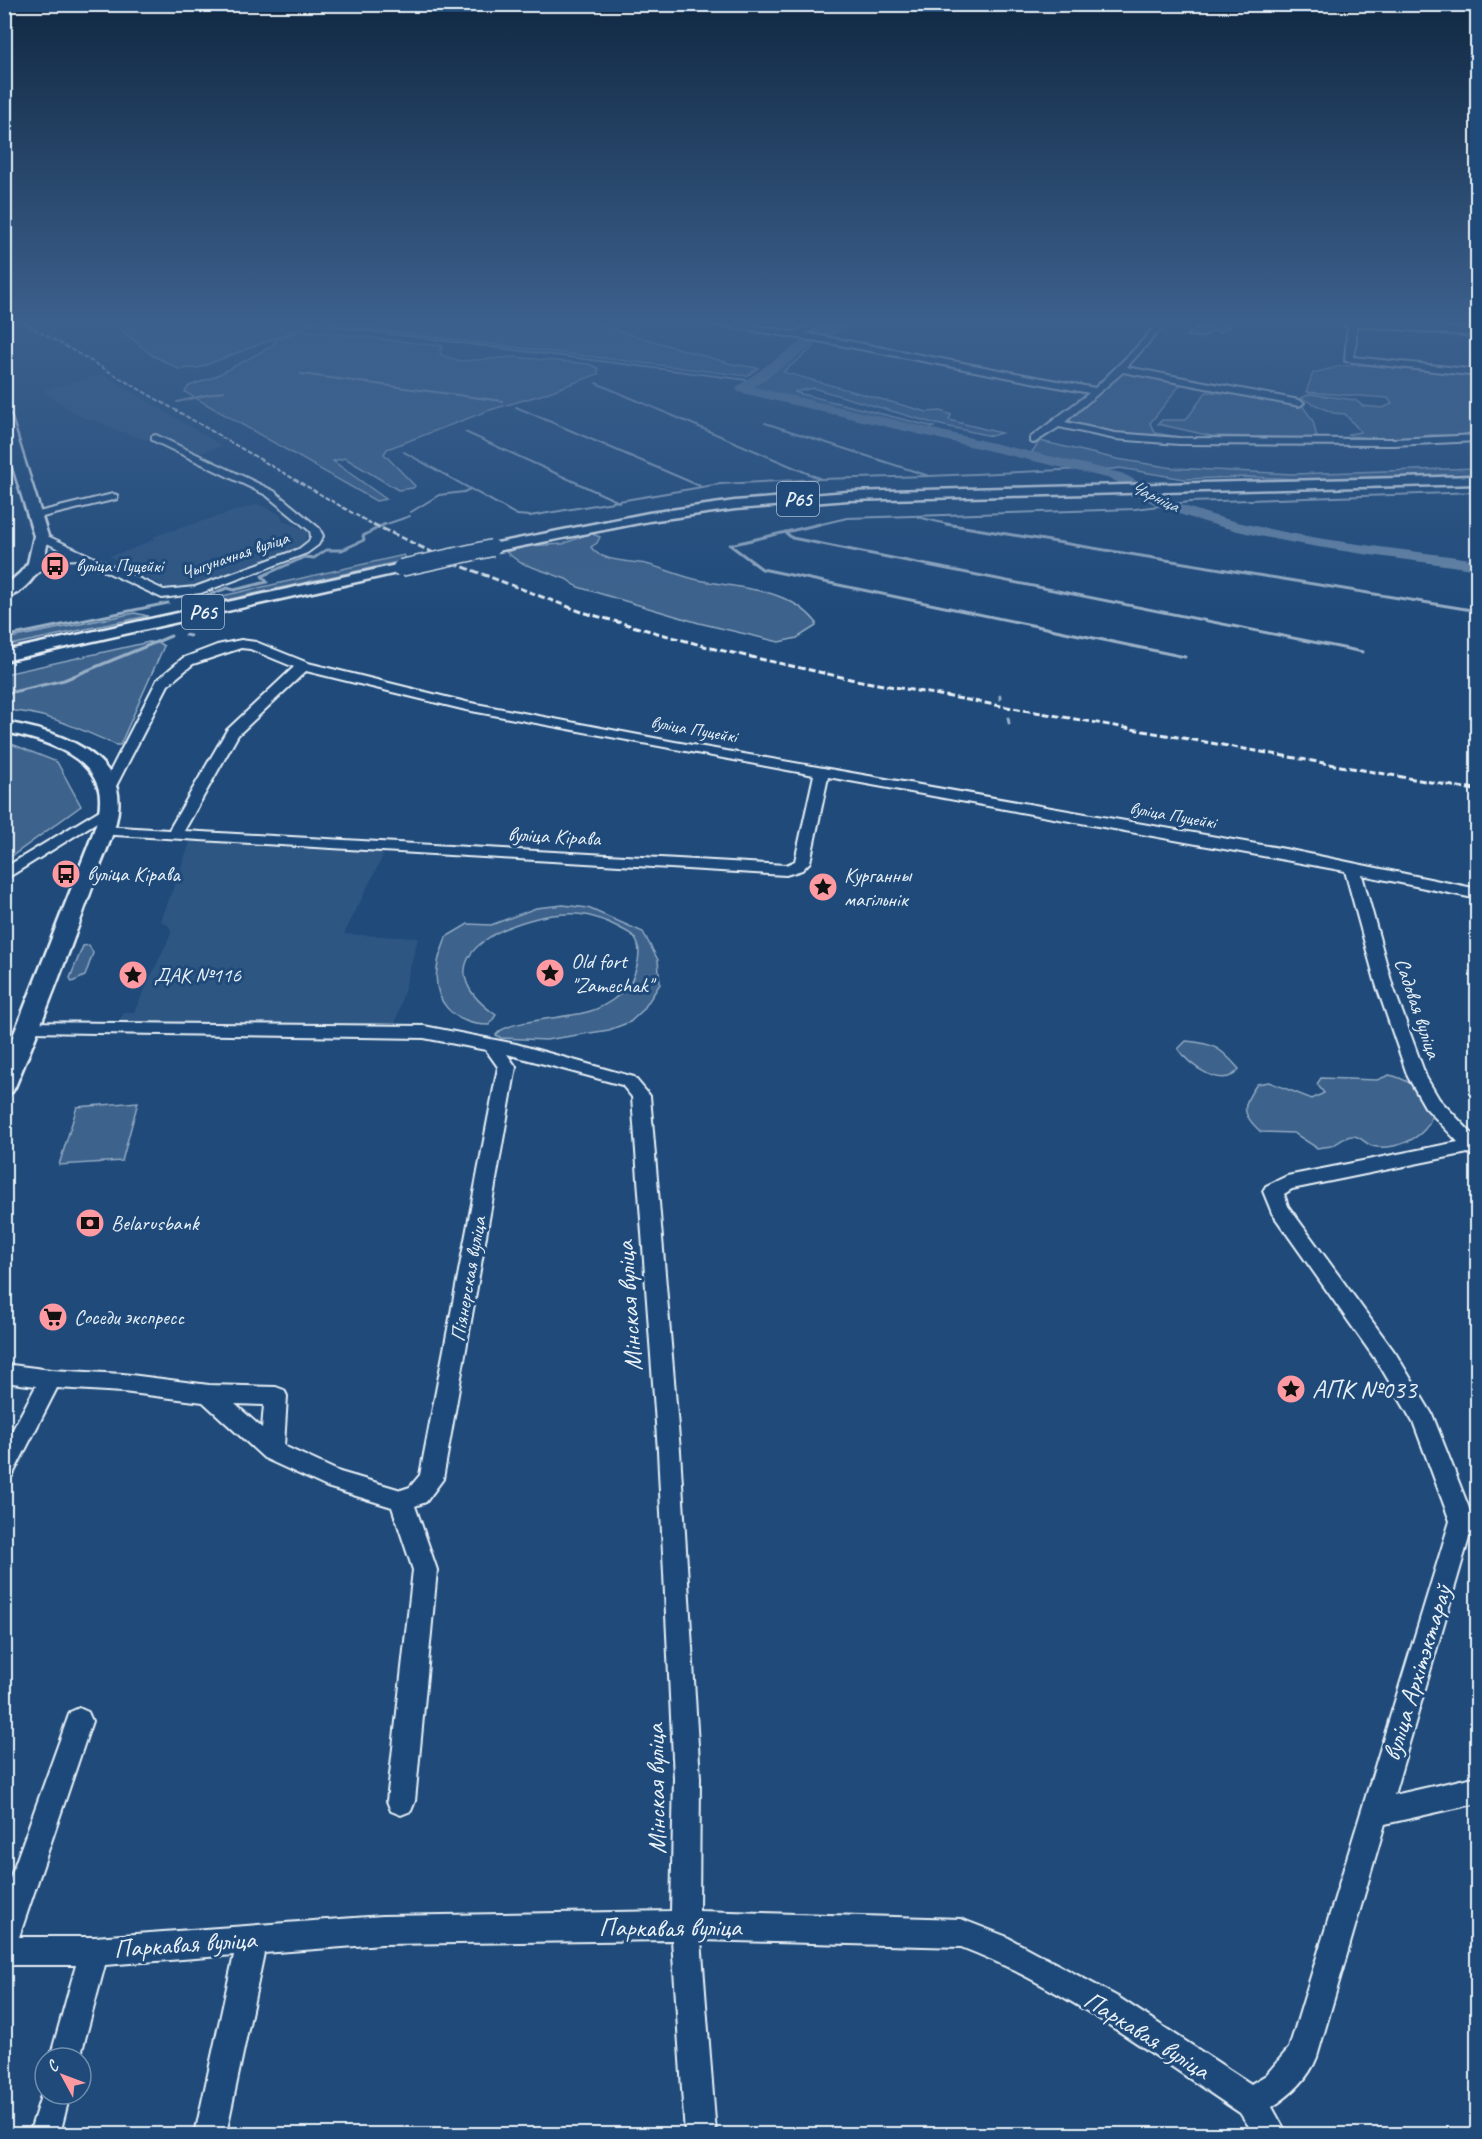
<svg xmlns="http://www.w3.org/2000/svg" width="1482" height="2139" font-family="Caveat,sans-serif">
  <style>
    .built { fill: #2e5683 }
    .green { fill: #3c628c; stroke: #92aac2; stroke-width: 1.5 }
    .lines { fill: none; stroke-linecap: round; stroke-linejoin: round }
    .stream-far1 { stroke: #9ab0c7; stroke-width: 2 }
    .stream { stroke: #9ab0c7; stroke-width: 3 }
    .river { fill: #6685a7; fill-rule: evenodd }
    .building { fill: #517399; stroke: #e8f1f8; stroke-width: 1.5 }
    .minor-casing { stroke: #e8f1f8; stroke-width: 4 }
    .major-casing { stroke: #e8f1f8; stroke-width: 5 }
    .minor { fill: #1f4a7a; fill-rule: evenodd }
    .major { fill: #1f4a7a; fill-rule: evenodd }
    .rail-far2 { stroke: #e8f1f8; stroke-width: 2; stroke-dasharray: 5 2; stroke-linecap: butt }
    .rail-far1 { stroke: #e8f1f8; stroke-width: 3; stroke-dasharray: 7 3; stroke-linecap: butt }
    .rail { stroke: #e8f1f8; stroke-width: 4; stroke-dasharray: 8 4; stroke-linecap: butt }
    .major-bridge-casing { stroke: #e8f1f8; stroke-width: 19; stroke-linecap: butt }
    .major-bridge { stroke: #1f4a7a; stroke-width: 16 }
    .labels { text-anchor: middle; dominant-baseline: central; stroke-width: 6; stroke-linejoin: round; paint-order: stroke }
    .far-water-label { font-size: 18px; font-style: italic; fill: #d4e1ec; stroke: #1f4a7a }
    .far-street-label { font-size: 18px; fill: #e8f1f8; stroke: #1f4a7a }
    .far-poi-label { font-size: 18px; fill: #e8f1f8; stroke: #1f4a7a; text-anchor: start }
    .shield { fill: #1f4a7a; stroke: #acbfd2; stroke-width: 1.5 }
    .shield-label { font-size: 20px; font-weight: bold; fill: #e8f1f8 }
    .street-label { font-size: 21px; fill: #e8f1f8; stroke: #1f4a7a }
    .poi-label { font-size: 21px; fill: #e8f1f8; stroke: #1f4a7a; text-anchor: start }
    .near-street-label { font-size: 26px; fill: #e8f1f8; stroke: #1f4a7a }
    .near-poi-label { font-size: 26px; fill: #e8f1f8; stroke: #1f4a7a; text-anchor: start }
  </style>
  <rect width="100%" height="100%" fill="#1f4a7a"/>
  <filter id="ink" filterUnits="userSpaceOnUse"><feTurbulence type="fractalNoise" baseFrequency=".0167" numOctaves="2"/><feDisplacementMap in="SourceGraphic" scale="12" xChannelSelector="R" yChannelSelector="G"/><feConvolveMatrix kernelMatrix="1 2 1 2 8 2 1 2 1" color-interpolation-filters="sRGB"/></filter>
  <g filter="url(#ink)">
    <g class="built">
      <polygon points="103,375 155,405 222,446 197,454 183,449 161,437 146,440 108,427 97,420 84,419 43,390"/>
      <polygon points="258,504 281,515 282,520 308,531 304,543 299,547 197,586 170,590 109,556 130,550 155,539 153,537 161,534"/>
      <polygon points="191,840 385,852 344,934 418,938 394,1029 118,1022 124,1013 134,1012 171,934 170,927 161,921"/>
    </g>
    <g class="green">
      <polygon points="111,321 319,321 198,368 179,369 152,355"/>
      <path d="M331 321C371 321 601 315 619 331L732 364 758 368 747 376 329 324Z"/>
      <polygon points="836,321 859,321 855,325 845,327 826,336 810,333"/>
      <polygon points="1397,321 1477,321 1477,329"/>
      <polygon points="302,330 443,346 440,351 441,355 460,361 514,357 588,364 598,368 598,374 541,395 490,410 387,449 384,454 415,486 413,488 398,490 345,458 333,461 386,499 376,501 185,392 189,386 212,378 274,345 275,340"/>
      <polygon points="810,344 814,347 783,372 927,412 941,411 951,415 949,420 1001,433 991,436 936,424 813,388 794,392 934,427 927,430 749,388"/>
      <polygon points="1363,365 1477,376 1477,431 1462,435 1431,435 1396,440 1350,436 1348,434 1361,432 1345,414 1333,413 1301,398 1310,394 1355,400 1363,406 1382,408 1392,404 1388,398 1306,392 1313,373 1342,366"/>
      <polygon points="1121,372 1181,384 1150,423 1155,433 1196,440 1096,432 1066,419"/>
      <polygon points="1206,392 1232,393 1302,405 1313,421 1317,438 1211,436 1158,424 1162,420 1186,420"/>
      <polygon points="1040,441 1117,459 1173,468 1292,474 1477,468 1478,474 1319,480 1249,477 1184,479 1120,468 1105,470 1031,453"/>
      <path d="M590 533 600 537 597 543 591 547C600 562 630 561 646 564 662 568 678 575 694 579 736 589 787 586 816 622V626L797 638 779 642 699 623 578 587 566 579 521 563 506 552 528 546 563 544Z"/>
      <polygon points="404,555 407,560 190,608 187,604"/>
      <polygon points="135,613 148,616 5,646 5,639"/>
      <path d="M149 642 159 643 164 646 120 745H116C77 728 49 713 5 710V674Z"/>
      <polygon points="4,741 57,762 81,806 5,861"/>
      <path d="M563 905 588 908 643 932 658 960 660 984 643 1010 630 1022 609 1030 546 1040 501 1038 496 1035C505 1020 567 1018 587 1012 597 1010 611 1002 619 995 623 991 629 987 631 982 636 971 642 954 637 942 634 934 627 932 620 928 607 921 592 915 577 914 521 911 411 956 496 1015L489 1025C453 1025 430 1000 438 963 439 954 444 946 446 937L468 924 491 925 536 908Z"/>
      <polygon points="89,945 93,953 85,976 72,982 70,978 83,946"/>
      <path d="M1186 1041C1213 1043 1221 1048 1239 1069 1224 1091 1189 1066 1178 1049Z"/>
      <path d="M1389 1075C1405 1078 1417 1086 1427 1100 1446 1130 1397 1153 1372 1146 1365 1144 1360 1135 1352 1136 1345 1136 1338 1144 1331 1146 1327 1147 1322 1147 1317 1148L1294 1133 1261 1132C1241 1114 1241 1106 1257 1084L1269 1082 1312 1099 1324 1093 1317 1084 1321 1078 1377 1080Z"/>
      <polygon points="138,1102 122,1161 59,1165 77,1107"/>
    </g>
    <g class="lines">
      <g class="stream-far1">
        <polyline points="307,324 315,324"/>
        <polyline points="322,325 755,381"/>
        <polyline points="301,374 502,401"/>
        <polyline points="596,383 821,479 929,476"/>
        <polyline points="177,402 224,391"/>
        <polyline points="516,407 700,486"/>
        <polyline points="765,423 929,476 1084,469"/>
        <polyline points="465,432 619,502"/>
        <polyline points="404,452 517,515 530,516 720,484 821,479"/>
        <polyline points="411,512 439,495 464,492 470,489"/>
        <polyline points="918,517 955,526"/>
        <polyline points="381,526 410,516"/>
        <polyline points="813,526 847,518 1135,509 1190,502 1478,492"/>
      </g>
      <g class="stream">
        <polyline points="820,524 730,545 762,569 1185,657"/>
        <polyline points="946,524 1478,611"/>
        <polyline points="785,532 792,538 1363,652"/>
        <polyline points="184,600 204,597 227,588 234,590 267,582 262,576 305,557 314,558 326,550 342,550 364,540 363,536 385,524"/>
        <polyline points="185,635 190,636"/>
        <polyline points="4,637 168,603"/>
        <polyline points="4,694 64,680 171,636"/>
        <polyline points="1000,696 1000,699"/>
        <polyline points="1008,718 1009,723"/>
      </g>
      <path class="river" d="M834 321H848L754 387 1121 473C1140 481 1155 495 1173 502 1269 538 1376 545 1478 560V570C1373 554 1263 546 1163 508 1144 501 1129 487 1111 479L738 392 736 389 738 386 808 336Z"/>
    </g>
    <g class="building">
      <polygon points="1219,321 1233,323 1221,332 1212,331 1202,338 1186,336 1198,327 1209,329"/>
      <polygon points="85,1216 99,1216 94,1230 80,1230"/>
    </g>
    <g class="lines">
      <g class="minor-casing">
        <g id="minor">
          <polygon points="707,321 726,321 794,332 822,321 834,321 805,333 1095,388 1132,352 1160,321 1168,321 1127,367 1299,400 1304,403 1299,406 1123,372 1065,422 1115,433 1179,438 1393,439 1478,435 1478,441 1393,445 1179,444 1115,439 1059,427 1034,443 1030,442 1030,438 1089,393 823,342 711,324"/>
          <polygon points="1348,321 1356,321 1356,342 1353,357 1478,370 1478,376 1345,361"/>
          <polygon points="156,435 274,491 319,528 323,536 318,545 307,553 201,593 162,598 79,559 59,560 33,576 25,576 25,570 52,555 67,553 37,538 35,536 41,533 164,590 195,587 299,549 309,541 311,536 310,531 266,495 152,440 152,436"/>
          <polygon points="20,459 25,462 24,464 4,468 4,462"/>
          <polygon points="113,494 117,495 117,499 34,519 28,516 30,514"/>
          <path d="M241 640 256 642 308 663 466 702 675 742 1285 849 1478 889V899L1362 875 1392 984 1426 1077 1439 1099 1478 1140V1159L1468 1153 1292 1189 1284 1194 1288 1206 1396 1354 1432 1414 1474 1521 1394 1795 1478 1776V1803L1385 1824 1317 2057C1309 2078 1291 2095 1272 2107L1287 2134H1254L1240 2113C1152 2054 1060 1985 961 1947L701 1940 716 2134H685L672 1940 382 1944 264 1953 226 2134H195L234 1955 105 1965 80 2058H50L76 1965H4V1895L70 1712 79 1708 88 1712 92 1721 19 1937H94L382 1916 671 1911 674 1778 658 1451 632 1097 622 1085 507 1054 516 1067 443 1479 426 1502 415 1506 437 1570 415 1801 411 1811 401 1815 391 1811 387 1801 413 1570 392 1507 327 1487 264 1458 203 1402 123 1392 57 1388 12 1476 4 1479V1446L36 1386 4 1382V1364L51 1370 123 1374 209 1385 276 1387 284 1390 287 1396 284 1446 340 1472 401 1490 410 1487 420 1475 498 1067 486 1050 424 1038 30 1032 24 1030 21 1026 24 1022 424 1026 516 1044 634 1077 650 1096 680 1451 700 1778 699 1911 961 1919 1005 1936 1118 1997 1251 2084 1266 2075 1289 2048 1450 1521 1414 1424 1380 1366 1272 1213 1263 1191 1266 1186 1287 1176 1458 1142 1425 1107 1408 1077 1376 984 1345 871 828 777 810 862 802 870 786 875 98 834 95 831 98 828 103 826 169 830 227 730 294 667 250 649 241 648 193 664 168 685 113 792H103L101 789 157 680 183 658 217 645ZM306 671 466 710 814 775 795 861 786 865 184 831 238 735ZM235 1404 264 1405 262 1428Z"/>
          <polygon points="108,805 113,806 115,809 113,812 4,880 4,868"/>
          <polygon points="45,2083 45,2094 70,2094 60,2134 29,2134"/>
        </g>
      </g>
      <g class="major-casing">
        <g id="major">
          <polygon points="1337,321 1377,321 1478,330 1478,336 1342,324"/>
          <path d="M4 411 10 415 48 536C47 561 31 592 4 598V587L20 573 28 563 34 536 4 437Z"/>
          <polygon points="1478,476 1478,484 848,500 735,509 649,521 492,552 485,548 492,544 649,513 735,501 848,492"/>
          <polygon points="401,564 406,565 408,568 406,571 4,661 4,651"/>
          <path d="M4 722C44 729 104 744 117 789 124 818 105 851 96 877 71 948 44 1018 15 1087L12 1092 4 1095V1059L89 844C95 828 103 808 99 790 90 753 37 738 4 732Z"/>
        </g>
      </g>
      <use href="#minor" class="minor"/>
      <use href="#major" class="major"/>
      <polyline class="rail-far2" points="22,321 375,526"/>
      <polyline class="rail-far1" points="373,524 461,566 582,612 715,649 855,680 1476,790"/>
      <polyline class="rail" points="1467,788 1478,790"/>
      <g class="major-bridge-casing">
        <polyline id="major-bridge" points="401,568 492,548"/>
      </g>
      <use href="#major-bridge" class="major-bridge"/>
    </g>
  </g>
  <linearGradient id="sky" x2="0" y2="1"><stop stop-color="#112943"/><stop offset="0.52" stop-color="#3c608d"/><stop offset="1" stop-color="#3c608d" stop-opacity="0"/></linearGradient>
  <rect width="1482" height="620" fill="url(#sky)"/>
  <defs>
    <g id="bus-disc" transform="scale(1.5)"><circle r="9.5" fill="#ff9aa2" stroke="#1f4a7a"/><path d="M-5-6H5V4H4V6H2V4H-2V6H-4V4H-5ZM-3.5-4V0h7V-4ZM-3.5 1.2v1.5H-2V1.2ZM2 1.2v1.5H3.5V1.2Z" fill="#111"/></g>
    <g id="sight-disc" transform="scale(1.5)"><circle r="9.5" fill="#ff9aa2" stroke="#1f4a7a"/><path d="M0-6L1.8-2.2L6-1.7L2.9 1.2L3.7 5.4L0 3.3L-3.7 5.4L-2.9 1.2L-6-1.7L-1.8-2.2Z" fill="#111"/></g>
    <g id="bank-disc" transform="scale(1.5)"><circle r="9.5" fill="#ff9aa2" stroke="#1f4a7a"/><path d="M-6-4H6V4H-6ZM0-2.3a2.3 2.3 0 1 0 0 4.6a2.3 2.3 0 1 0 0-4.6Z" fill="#111"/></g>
    <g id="supermarket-disc" transform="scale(1.5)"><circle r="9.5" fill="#ff9aa2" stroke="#1f4a7a"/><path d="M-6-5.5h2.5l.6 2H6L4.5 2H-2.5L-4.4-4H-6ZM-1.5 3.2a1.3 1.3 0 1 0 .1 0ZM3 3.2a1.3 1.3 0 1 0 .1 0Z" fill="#111"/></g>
  </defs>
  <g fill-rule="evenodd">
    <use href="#bus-disc" x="55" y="566"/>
    <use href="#bus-disc" x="66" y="874"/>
    <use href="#sight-disc" x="823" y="887"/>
    <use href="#sight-disc" x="550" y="973"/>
    <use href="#sight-disc" x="133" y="975"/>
    <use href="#bank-disc" x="90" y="1223"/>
    <use href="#supermarket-disc" x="53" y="1317"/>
    <use href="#sight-disc" x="1291" y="1389"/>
  </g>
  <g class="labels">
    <g class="far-water-label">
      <text transform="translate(1155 496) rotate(25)">Чарніца</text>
    </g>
    <g class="far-street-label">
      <text transform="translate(235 555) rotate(-19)">Чыгуначная вуліца</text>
      <text transform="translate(694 729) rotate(10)">вуліца Пуцейкі</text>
      <text transform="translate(1173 815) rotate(10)">вуліца Пуцейкі</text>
    </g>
    <g class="far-poi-label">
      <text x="76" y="566">вуліца Пуцейкі</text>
    </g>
    <g class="shield">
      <rect x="777" y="482" width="42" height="34" rx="4.5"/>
      <rect x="182" y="595" width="42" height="34" rx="4.5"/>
    </g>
    <g class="shield-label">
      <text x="798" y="499">Р65</text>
      <text x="203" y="612">Р65</text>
    </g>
    <g class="street-label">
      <text transform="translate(554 836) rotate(3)">вуліца Кірава</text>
      <text transform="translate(1418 1008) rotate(71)">Садовая вуліца</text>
      <text transform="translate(468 1279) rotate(-80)">Піянерская вуліца</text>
    </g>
    <g class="poi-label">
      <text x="87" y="874">вуліца Кірава</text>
      <text x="844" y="875">Курганны<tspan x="844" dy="24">магільнік</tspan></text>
      <text x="571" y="961">Old fort<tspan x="571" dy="24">"Zamechak"</tspan></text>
      <text x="154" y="975">ДАК №116</text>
      <text x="111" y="1223">Belarusbank</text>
      <text x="74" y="1317">Соседи экспресс</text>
    </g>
    <g class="near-street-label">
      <text transform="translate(629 1306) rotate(-94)">Мінская вуліца</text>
      <text transform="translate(1417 1673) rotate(-73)">вуліца Архітэктараў</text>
      <text transform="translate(656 1789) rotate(-91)">Мінская вуліца</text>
      <text x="670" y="1927">Паркавая вуліца</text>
      <text transform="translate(185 1944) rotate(-4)">Паркавая вуліца</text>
      <text transform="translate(1147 2035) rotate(32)">Паркавая вуліца</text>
    </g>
    <g class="near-poi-label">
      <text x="1312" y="1389">АПК №033</text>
    </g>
  </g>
  <rect width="1482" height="2139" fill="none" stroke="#1f4a7a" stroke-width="24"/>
  <rect x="12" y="12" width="1458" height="2115" fill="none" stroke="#e8f1f8" stroke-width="2" filter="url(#ink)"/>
  <g transform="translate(63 2076) rotate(311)"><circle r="28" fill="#1f4a7a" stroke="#6f8dac" stroke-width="1.5"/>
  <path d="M0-4.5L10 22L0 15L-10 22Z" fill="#ff9aa2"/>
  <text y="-9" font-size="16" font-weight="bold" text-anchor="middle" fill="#e8f1f8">С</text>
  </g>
</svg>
